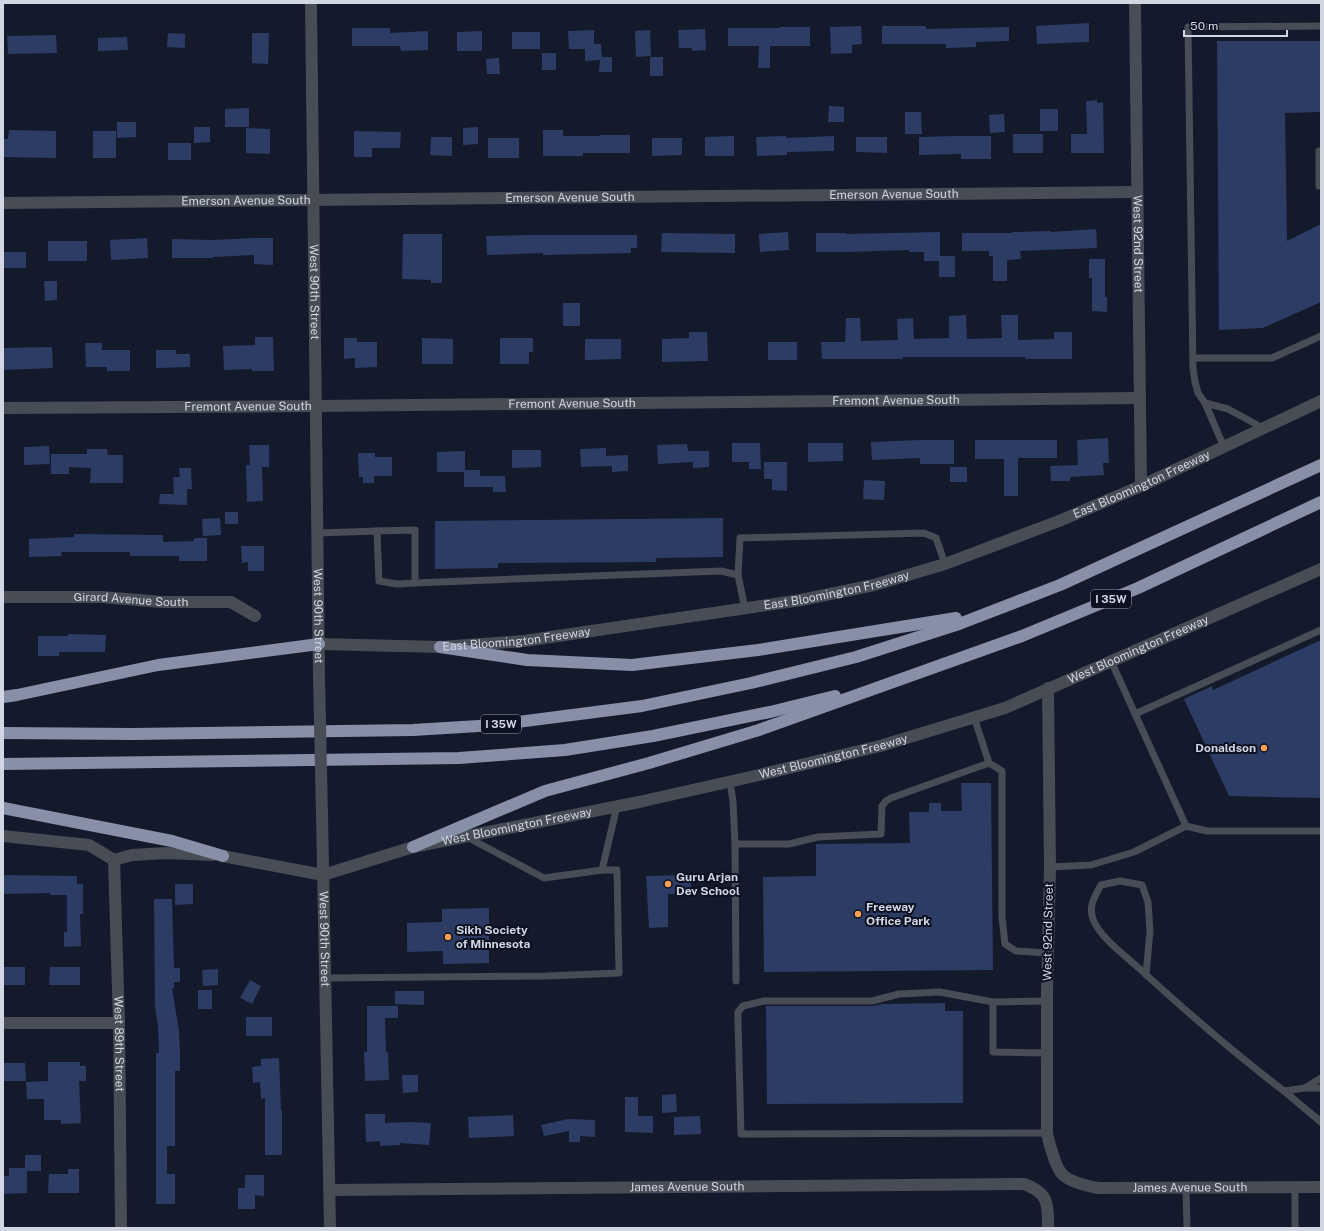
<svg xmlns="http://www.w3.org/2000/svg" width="1324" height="1231" font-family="'Public Sans',sans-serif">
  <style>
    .building { fill: #2d3c65 }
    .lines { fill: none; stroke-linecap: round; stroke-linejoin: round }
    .service { stroke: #484c55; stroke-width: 7 }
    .minor { stroke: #484c55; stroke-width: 12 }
    .tertiary { stroke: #484c55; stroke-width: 12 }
    .motorway { stroke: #8790a6; stroke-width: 12 }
    .tertiary-bridge { stroke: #484c55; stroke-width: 12 }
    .poi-dot { fill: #fb9e51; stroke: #0b1121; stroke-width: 1.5 }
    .labels { text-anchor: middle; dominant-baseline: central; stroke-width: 4; stroke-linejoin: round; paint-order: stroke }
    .shield { fill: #0b1121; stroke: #969ba8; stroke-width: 1 }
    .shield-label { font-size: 11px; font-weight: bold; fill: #d1d6e2 }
    .street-label { font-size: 12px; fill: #d1d6e2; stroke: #0b1121 }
    .poi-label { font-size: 12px; font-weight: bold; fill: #d1d6e2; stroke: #0b1121; text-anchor: start }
  </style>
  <rect width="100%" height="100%" fill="#141a2b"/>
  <g class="building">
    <polygon points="1089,23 1089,42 1037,44 1036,26"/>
    <polygon points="861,26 862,44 852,45 852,53 831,54 830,27"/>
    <polygon points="882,26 926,26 926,29 1009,27 1009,41 976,42 976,47 946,48 946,44 882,44"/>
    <polygon points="780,27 810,27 810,46 770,46 770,68 758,68 759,46 728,46 728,28 780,28"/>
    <polygon points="352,28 390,28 390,33 428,31 428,50 401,51 400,46 352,46"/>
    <polygon points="705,29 706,50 692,51 692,48 679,48 678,30"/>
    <polygon points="594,30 594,44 601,44 602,57 612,57 612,72 599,72 600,60 585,61 585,49 569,49 568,31"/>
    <polygon points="650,30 651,56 636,57 635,31"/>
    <polygon points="482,31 482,51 457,51 457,32"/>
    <rect x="512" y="32" width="28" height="17"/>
    <polygon points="168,33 185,34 185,48 167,47"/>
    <polygon points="252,33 269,33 268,64 252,63"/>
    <polygon points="56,35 57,53 8,54 7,36"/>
    <polygon points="127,37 128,50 98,51 98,38"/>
    <polygon points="1217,41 1321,41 1321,112 1285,113 1287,241 1321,224 1321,302 1263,328 1219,330"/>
    <rect x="542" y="53" width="14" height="17"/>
    <rect x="650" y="57" width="13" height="19"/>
    <polygon points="499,58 500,74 487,74 486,59"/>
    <polygon points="1097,100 1097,103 1103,102 1104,153 1071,153 1071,134 1087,134 1086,101"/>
    <polygon points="829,106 844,107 844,122 828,122"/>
    <polygon points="249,108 249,127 225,127 225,109"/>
    <rect x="1040" y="109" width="18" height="22"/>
    <polygon points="905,112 921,112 922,134 905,134"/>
    <polygon points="1004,114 1005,132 990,133 989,115"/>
    <polygon points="117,122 136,122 136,137 117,138"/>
    <polygon points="194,127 210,127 210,142 194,143"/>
    <polygon points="478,127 478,144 463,145 463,128"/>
    <polygon points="246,128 270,129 270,154 246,153"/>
    <polygon points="9,130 56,131 56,158 3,157 3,139 8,139"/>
    <polygon points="543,130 563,130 563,136 600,136 600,135 630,135 630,153 583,153 583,156 543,156"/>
    <rect x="93" y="131" width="23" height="27"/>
    <polygon points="354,131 401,132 400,148 372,148 372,157 354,157"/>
    <rect x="1013" y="134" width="30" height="19"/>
    <polygon points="734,136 734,156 705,156 705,137"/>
    <polygon points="786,136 786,138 834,136 834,151 787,152 787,155 757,156 756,137"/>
    <polygon points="956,136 991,136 991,159 961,159 961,154 919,155 919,137"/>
    <polygon points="431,137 452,137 452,156 430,155"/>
    <polygon points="856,137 887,137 887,153 856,152"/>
    <rect x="488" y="138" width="31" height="20"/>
    <polygon points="652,138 682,138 682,155 652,156"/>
    <rect x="168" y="143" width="23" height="17"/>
    <polygon points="1096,229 1097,248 1020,251 1021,259 1007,260 1007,281 993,281 993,256 989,256 989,251 962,251 962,233 1012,233 1012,232 1051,231 1051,232"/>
    <polygon points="788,232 789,250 760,252 759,234"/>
    <polygon points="940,232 940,256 955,256 955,277 939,277 939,261 924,261 924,252 909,252 909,250 846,252 816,252 816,233 846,233 846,234"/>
    <polygon points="662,233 735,234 735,253 661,252"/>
    <polygon points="403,234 442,234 442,283 431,283 431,280 402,279"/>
    <polygon points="530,235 637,235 637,248 631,248 631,253 543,255 543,253 487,255 486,236"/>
    <polygon points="147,238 148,258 111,260 110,240"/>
    <polygon points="254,238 273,238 273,265 254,264 254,255 213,257 213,258 172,258 172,239 213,240"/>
    <rect x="48" y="241" width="39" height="20"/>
    <rect x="3" y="252" width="23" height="16"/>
    <polygon points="1089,259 1105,259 1105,297 1107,297 1107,312 1092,311 1092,278 1089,278"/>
    <polygon points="44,281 57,281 57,300 45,301"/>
    <rect x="563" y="303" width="17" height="23"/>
    <polygon points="966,315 967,339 1002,338 1001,315 1018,315 1018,340 1054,339 1054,332 1072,332 1072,359 1025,359 1025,357 903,357 903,359 822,359 821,342 845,342 846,318 860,318 861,341 898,340 897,319 913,318 914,339 949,338 949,316"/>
    <polygon points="689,332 707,332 708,361 662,362 662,339 689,338"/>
    <polygon points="255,337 273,337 274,371 252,371 252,369 224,370 223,346 255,345"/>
    <polygon points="344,338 357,338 357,342 377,342 377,367 355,368 355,358 344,359"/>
    <polygon points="422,338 453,339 453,364 422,364"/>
    <polygon points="500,338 533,338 533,352 529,352 529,364 500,364"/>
    <polygon points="585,339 621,339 621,359 585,360"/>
    <rect x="768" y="342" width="29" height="18"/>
    <polygon points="85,343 102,343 102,350 130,350 130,371 107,371 107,367 86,367"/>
    <polygon points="52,347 53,368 3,370 3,348"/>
    <polygon points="156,350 176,350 176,354 190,354 190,367 156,368"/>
    <polygon points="1108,438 1109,463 1103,463 1104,475 1070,477 1070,481 1051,481 1050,466 1078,465 1077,440"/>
    <polygon points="920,440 954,440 954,464 920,464 920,458 872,460 871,442"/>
    <polygon points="975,440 1057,440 1057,458 1018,458 1018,496 1004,496 1004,459 975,459"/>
    <polygon points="732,443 760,443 761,469 749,469 749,462 732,462"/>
    <polygon points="808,443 843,443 843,461 808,462"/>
    <polygon points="687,444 688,451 709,451 709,467 693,468 693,462 658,464 657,445"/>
    <polygon points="249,445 269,445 269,467 262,467 263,501 247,502 246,465 250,465"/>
    <polygon points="49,446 50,464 24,465 24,447"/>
    <polygon points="606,448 606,456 628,455 628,471 612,472 612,466 581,467 580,449"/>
    <polygon points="87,449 107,449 108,455 123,455 123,483 90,483 91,468 69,467 69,474 51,474 51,454 87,454"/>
    <polygon points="512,450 541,450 541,467 512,468"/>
    <polygon points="465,451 465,470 480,470 480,476 505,476 506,492 493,492 493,487 464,487 464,472 437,472 437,452"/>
    <polygon points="358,453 375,453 375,457 392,457 392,476 374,476 374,483 363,483 363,477 359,477"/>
    <polygon points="764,462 787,462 787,491 772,490 772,479 764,479"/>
    <rect x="950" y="467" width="17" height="15"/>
    <polygon points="179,468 191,468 192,489 187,489 187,505 159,504 160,494 174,494 173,477 180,477"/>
    <polygon points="864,480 885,481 884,500 863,499"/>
    <rect x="225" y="512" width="13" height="12"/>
    <polygon points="220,518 221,535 203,536 202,519"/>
    <polygon points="723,518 723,557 656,558 656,562 498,563 498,568 435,569 435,521"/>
    <polygon points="74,534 163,535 163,542 194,541 194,538 207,538 207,561 179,561 179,556 130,556 130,552 61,552 62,556 29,557 29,539 74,537"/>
    <polygon points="241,546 264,546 264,571 248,571 248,562 242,563"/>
    <polygon points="68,634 106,635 105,652 59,652 59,656 38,656 38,636 68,636"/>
    <polygon points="1321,640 1321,798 1229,796 1184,699 1212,686 1213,690"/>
    <polygon points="961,783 991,783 993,970 764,972 763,877 816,876 816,844 910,843 909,812 929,812 929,803 941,803 941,811 962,811"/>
    <polygon points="3,875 77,876 77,884 83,884 83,914 80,914 81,946 64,947 64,932 67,932 67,895 50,895 50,893 3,894"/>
    <polygon points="691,875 691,893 668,894 668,927 649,928 646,876"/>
    <polygon points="175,884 193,884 193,904 175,905"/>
    <polygon points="154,899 172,899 174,968 180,968 180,982 174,982 174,988 172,988 179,1031 180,1053 180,1071 175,1071 175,1146 167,1146 167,1174 175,1174 175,1204 156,1204 156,1053 159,1053 158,1026 155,1007"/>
    <polygon points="489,908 489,963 443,964 443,951 407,952 407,923 442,922 442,909"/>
    <rect x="3" y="967" width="22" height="18"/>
    <polygon points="50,967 80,967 80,985 49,985"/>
    <polygon points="218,969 218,985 203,986 202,970"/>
    <polygon points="250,980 261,986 252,1004 240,998"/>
    <rect x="198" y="990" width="14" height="19"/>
    <polygon points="395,991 424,991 424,1005 395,1004"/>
    <polygon points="945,1003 945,1011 963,1011 963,1103 767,1104 766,1006 872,1006 882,1004"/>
    <polygon points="367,1006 398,1006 398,1018 385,1018 386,1052 388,1052 389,1080 365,1081 364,1052 367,1052"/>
    <rect x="246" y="1017" width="26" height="19"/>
    <polygon points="279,1058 281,1110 282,1110 282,1155 265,1155 265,1098 261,1099 260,1082 253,1083 252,1067 261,1066 261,1059"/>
    <polygon points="48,1062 80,1062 80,1066 86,1066 86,1081 79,1081 81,1123 61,1124 61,1120 44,1120 44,1099 27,1099 26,1082 48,1081"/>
    <polygon points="3,1063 25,1063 26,1081 3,1081"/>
    <polygon points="402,1075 418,1075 418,1092 403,1093"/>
    <polygon points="676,1094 677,1112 662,1113 662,1095"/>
    <polygon points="625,1097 638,1097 638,1116 653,1116 653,1133 625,1132"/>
    <polygon points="365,1114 385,1114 385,1123 409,1122 431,1123 429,1145 400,1143 400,1145 380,1146 380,1141 366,1142"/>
    <polygon points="513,1115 514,1136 469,1138 468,1117"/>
    <polygon points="700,1116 701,1134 674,1135 674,1117"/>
    <polygon points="568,1119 595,1120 595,1137 580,1136 580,1142 569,1142 569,1131 544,1136 541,1125"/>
    <polygon points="25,1155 41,1155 41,1171 27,1171 27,1193 3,1194 3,1176 9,1176 9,1168 25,1168"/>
    <polygon points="68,1169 79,1169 79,1193 48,1193 49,1174 68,1174"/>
    <polygon points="245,1175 264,1175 264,1196 255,1195 255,1209 238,1209 238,1188 245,1188"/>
  </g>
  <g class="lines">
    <g class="service">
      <polyline points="1321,151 1319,151 1319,186 1321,186"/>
      <polyline points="1193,358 1272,358 1321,336"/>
      <polyline points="1205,403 1228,409 1263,428"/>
      <polyline points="1224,447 1205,403 1198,393 1195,382 1193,368 1188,27 1321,26"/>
      <polyline points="377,531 415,530 415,583"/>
      <polyline points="318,533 377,531 379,581 397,584 415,583 721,571 738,575 745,609"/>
      <polyline points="738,575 740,538 924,533 936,538 945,564"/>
      <polyline points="1111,661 1186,826 1207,831 1321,831"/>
      <polyline points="1135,714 1321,630"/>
      <polyline points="974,717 989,763 1002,771 1002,917 1005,944 1016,951 1048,953"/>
      <polyline points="730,782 733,801 735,844 736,981"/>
      <polyline points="467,837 544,878 602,870 617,806"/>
      <polyline points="735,844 789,844 818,837 881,834 882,806 886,801 891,798 989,763"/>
      <polyline points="1050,867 1091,865 1134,852 1186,826"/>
      <path d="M1146 975 1150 931 1148 902 1142 885 1120 881 1101 885C1095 896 1088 906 1093 919 1099 937 1128 958 1142 971 1188 1013 1234 1053 1284 1091L1305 1088 1321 1078"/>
      <polyline points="325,978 547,976 619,973 617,870 602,870"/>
      <polyline points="993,1002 940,992 899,994 872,1001 764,1001 743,1006 738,1012 738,1021 741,1134 1047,1133"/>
      <polyline points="1046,1053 993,1052 993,1002 1047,1001"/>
      <polyline points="1305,1088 1321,1088"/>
      <polyline points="1284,1091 1321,1122"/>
      <polyline points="1295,1187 1295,1228"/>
      <polyline points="1186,1188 1187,1228"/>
    </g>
    <g class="minor">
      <path id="s1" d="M1135 3 1141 486"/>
      <path id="s2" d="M3 203 1137 192"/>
      <path id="s3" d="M3 408 316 406 1140 398"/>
      <path id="s4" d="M3 597H102L162 602H231L255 616"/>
      <polyline points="3,836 89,845 114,860 132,855 167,853 212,855"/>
      <path id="s5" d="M114 860 119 1023 121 1228"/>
      <polyline points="3,1023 119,1023"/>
      <path id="s6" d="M330 1190 1024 1184C1049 1193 1048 1204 1048 1228"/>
    </g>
    <g class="tertiary">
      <path id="s7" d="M311 3 319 676"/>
      <path id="s8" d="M319 644 440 647 524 641 801 600 874 585 945 564 1059 521 1141 486 1321 401"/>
      <path id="s9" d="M1048 688 1050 867 1048 953 1047 989V1133C1049 1143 1056 1169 1063 1175 1072 1183 1087 1186 1098 1188L1321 1187"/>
      <path id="s10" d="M322 815 330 1228"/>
      <path id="s11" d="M223 856 323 875 413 847 639 802 759 775 880 746 1005 708 1321 569"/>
    </g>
    <g class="motorway">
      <polyline points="440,647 527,660 632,665 758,650 956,618"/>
      <polyline points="3,697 17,695 158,665 319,644"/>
      <polyline points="3,733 133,734 413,730 495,725 642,706 751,683 856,657 959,624 1060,585 1321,465"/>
      <polyline points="3,764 459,758 565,750 653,736 770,712 835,696"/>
      <polyline points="3,808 172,841 223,856"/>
      <polyline points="413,847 545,791 649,763 759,730 1022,636 1138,588 1321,502"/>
    </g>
    <polyline class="tertiary-bridge" points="319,676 322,815"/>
  </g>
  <g class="poi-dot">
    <circle cx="1264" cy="748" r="4"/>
    <circle cx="668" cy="884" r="4"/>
    <circle cx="858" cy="914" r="4"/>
    <circle cx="448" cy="937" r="4"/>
  </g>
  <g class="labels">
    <g class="shield">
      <rect x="1091" y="590" width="40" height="18" rx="3"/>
      <rect x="481" y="715" width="40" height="18" rx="3"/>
    </g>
    <g class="shield-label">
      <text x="1111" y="599">I 35W</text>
      <text x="501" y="724">I 35W</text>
    </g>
    <g class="street-label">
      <text stroke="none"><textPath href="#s2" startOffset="891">Emerson Avenue South</textPath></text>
      <text stroke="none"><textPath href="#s2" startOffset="567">Emerson Avenue South</textPath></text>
      <text stroke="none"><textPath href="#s2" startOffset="243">Emerson Avenue South</textPath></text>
      <text stroke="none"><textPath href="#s1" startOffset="241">West 92nd Street</textPath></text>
      <text stroke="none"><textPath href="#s7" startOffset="289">West 90th Street</textPath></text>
      <text stroke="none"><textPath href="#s3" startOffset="893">Fremont Avenue South</textPath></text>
      <text stroke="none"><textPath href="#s3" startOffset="569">Fremont Avenue South</textPath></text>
      <text stroke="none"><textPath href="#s3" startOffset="245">Fremont Avenue South</textPath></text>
      <text stroke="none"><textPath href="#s8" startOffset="846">East Bloomington Freeway</textPath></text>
      <text stroke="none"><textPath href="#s8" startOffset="522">East Bloomington Freeway</textPath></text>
      <text stroke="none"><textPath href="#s4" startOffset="128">Girard Avenue South</textPath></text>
      <text stroke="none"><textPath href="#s7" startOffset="613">West 90th Street</textPath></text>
      <text stroke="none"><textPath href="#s8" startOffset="198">East Bloomington Freeway</textPath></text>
      <text stroke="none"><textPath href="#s11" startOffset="950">West Bloomington Freeway</textPath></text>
      <text stroke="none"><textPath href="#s11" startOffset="626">West Bloomington Freeway</textPath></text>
      <text stroke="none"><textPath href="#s11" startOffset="302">West Bloomington Freeway</textPath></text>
      <text transform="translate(1048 932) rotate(-89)">West 92nd Street</text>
      <text stroke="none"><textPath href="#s10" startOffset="124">West 90th Street</textPath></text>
      <text stroke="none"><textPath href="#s5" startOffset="184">West 89th Street</textPath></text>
      <text stroke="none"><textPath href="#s6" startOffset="357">James Avenue South</textPath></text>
      <text stroke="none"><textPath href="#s9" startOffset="620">James Avenue South</textPath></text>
    </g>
    <g class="poi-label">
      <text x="1256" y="748" text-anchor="end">Donaldson</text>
      <text x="676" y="877">Guru Arjan<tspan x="676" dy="14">Dev School</tspan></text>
      <text x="866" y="907">Freeway<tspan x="866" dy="14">Office Park</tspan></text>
      <text x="456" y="930">Sikh Society<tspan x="456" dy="14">of Minnesota</tspan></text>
    </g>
  </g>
  <rect width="1324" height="1231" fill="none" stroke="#d1d6e2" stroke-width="8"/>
  <path d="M1184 30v6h103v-6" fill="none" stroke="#d1d6e2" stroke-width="2"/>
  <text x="1190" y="30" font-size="12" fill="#d1d6e2" stroke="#0b1121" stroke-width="3" paint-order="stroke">50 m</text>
</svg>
